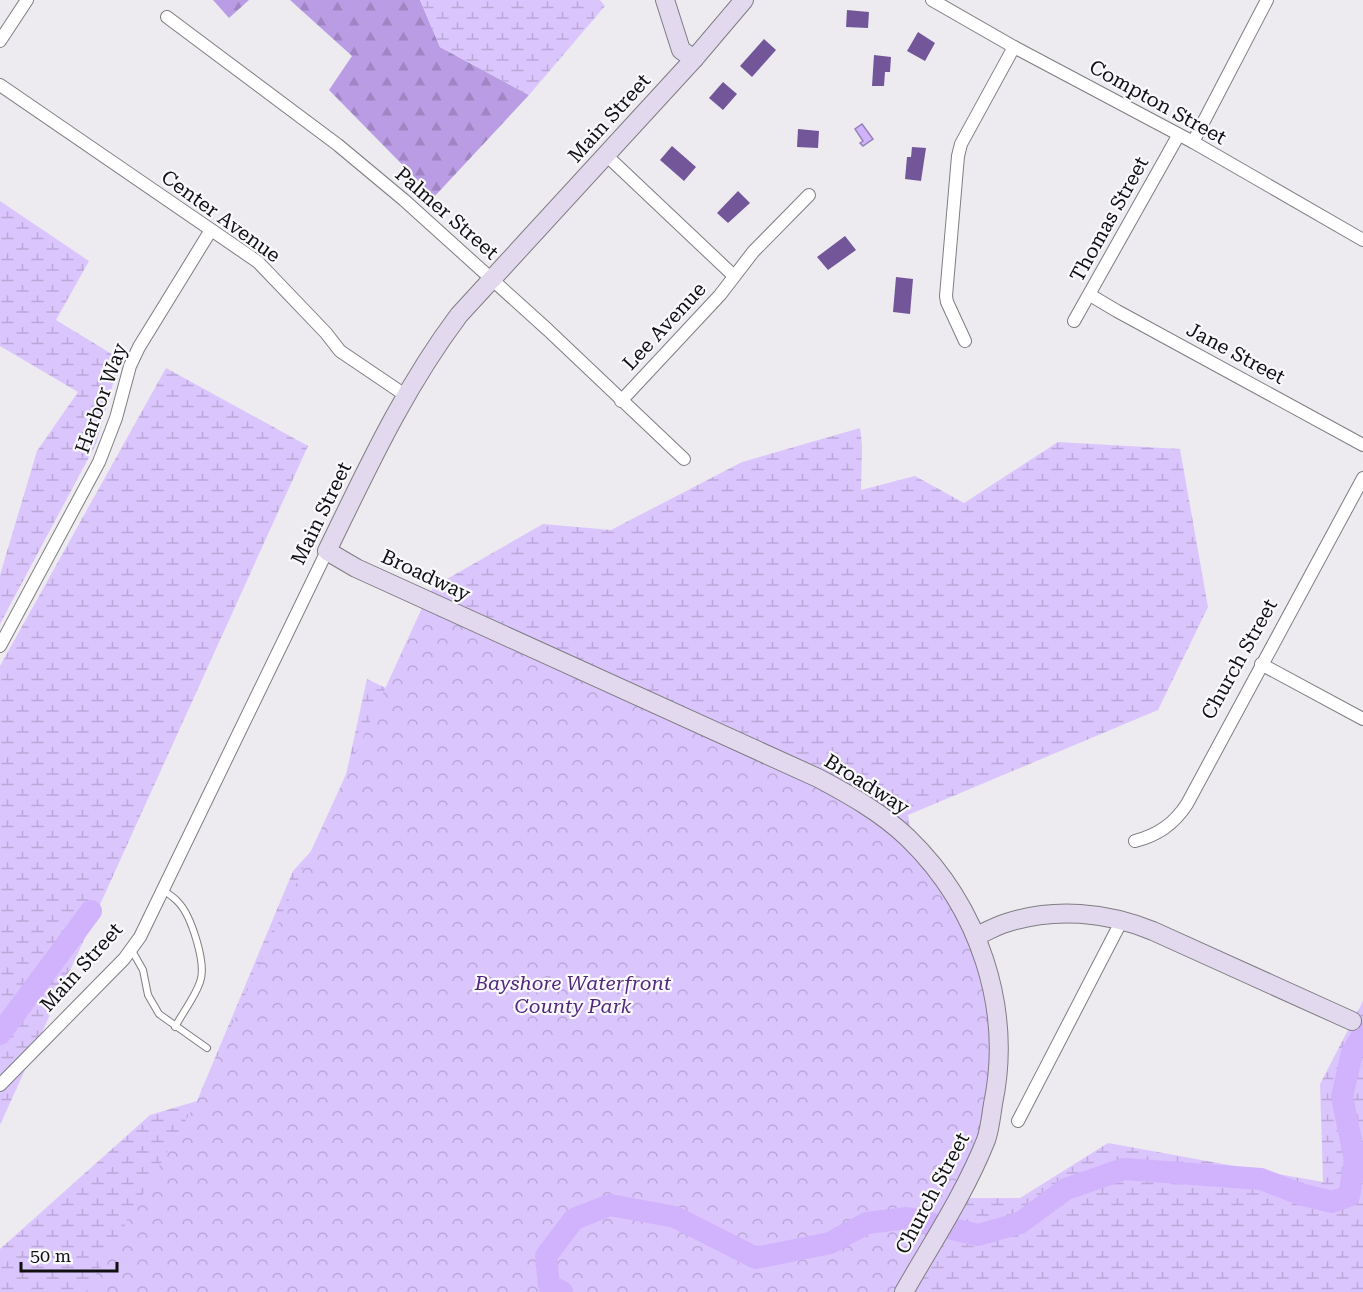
<svg xmlns="http://www.w3.org/2000/svg" width="1363" height="1292" font-family="'Roboto Serif',serif">
  <style>
    .forest { fill: url(#forest-firs) }
    .wetland { fill: url(#wetland-marsh) }
    .park { fill: url(#park-crowns) }
    .water { fill: #d1b2fd; stroke: #9781b6; stroke-width: 1.5 }
    .lines { fill: none; stroke-linecap: round; stroke-linejoin: round }
    .river { stroke: #d1b2fd; stroke-width: 22 }
    .building { fill: #735699 }
    .lane-casing { stroke: #7e7d81; stroke-width: 8 }
    .street-casing { stroke: #7e7d81; stroke-width: 14 }
    .secondary-casing { stroke: #7e7d81; stroke-width: 20 }
    .lane { stroke: #fff; stroke-width: 6 }
    .street { stroke: #fff; stroke-width: 12 }
    .secondary { stroke: #e2d9ef; stroke-width: 18 }
    .labels { text-anchor: middle; dominant-baseline: central; stroke-width: 4.5; stroke-linejoin: round; paint-order: stroke }
    .street-label { font-size: 20px; fill: #101011; stroke: #faf9fd }
    .park-label { font-size: 20px; font-style: italic; fill: #51287c; stroke: #faf9fd }
  </style>
  <defs>
    <pattern id="forest-firs" width="22" height="20" patternUnits="userSpaceOnUse" patternTransform="scale(1.5)"><rect width="22" height="20" fill="#ba9ce4"/><path d="M5 1l3.5 6h-7zM16 11l3.5 6h-7z" fill="#9f85c3"/></pattern>
    <pattern id="wetland-marsh" width="20" height="14" patternUnits="userSpaceOnUse" patternTransform="scale(1.5)"><rect width="20" height="14" fill="#dbc5fd"/><path d="M1 5h8M5 5V1M11 12h8M15 12V8" fill="none" stroke="#bba8d8"/></pattern>
    <pattern id="park-crowns" width="20" height="18" patternUnits="userSpaceOnUse" patternTransform="scale(1.5)"><rect width="20" height="18" fill="#dbc5fd"/><path d="M2 6a3 3 0 1 1 6 0M12 15a3 3 0 1 1 6 0" fill="none" stroke="#bba8d8"/></pattern>
  </defs>
  <rect width="100%" height="100%" fill="#edebf0"/>
  <g class="forest">
    <polygon points="213,0 249,0 229,18"/>
    <polygon points="290,0 420,0 440,47 529,95 434,197 329,90 352,56"/>
  </g>
  <g class="wetland">
    <polygon points="420,0 600,0 605,6 529,95 440,47"/>
    <polygon points="0,201 89,261 56,320 120,359 96,444 0,624 0,575 37,451 78,392 0,346"/>
    <polygon points="166,368 308,446 0,1125 0,666"/>
    <polygon points="860,428 862,445 861,490 915,476 964,503 1058,442 1180,449 1208,607 1158,710 908,815 920,882 940,1198 1020,1198 1108,1143 1323,1182 1320,1084 1363,1001 1363,1292 0,1292 0,1249 150,1115 197,1101 293,871 335,825 367,679 388,689 433,587 543,524 611,530 742,462"/>
  </g>
  <polygon class="park" points="426,599 881,815 939,872 976,936 998,1080 968,1179 902,1292 86,1292 197,1101"/>
  <polygon class="water" points="862,124 873,139 863,146 860,143 863,141 855,129"/>
  <g class="lines">
    <g class="river">
      <polyline points="0,1034 91,911"/>
      <polyline points="562,1292 549,1285 546,1256 574,1219 610,1205 675,1217 756,1258 830,1243 867,1223 907,1218 978,1235 1020,1223 1066,1189 1124,1169 1261,1179 1300,1194 1332,1202 1349,1196 1355,1160 1342,1097 1352,1053 1363,1034"/>
    </g>
  </g>
  <g class="building">
    <polygon points="847,10 869,12 868,28 846,27"/>
    <polygon points="918,32 935,43 925,61 907,51"/>
    <polygon points="764,39 776,50 752,77 740,66"/>
    <polygon points="874,55 891,57 890,72 885,72 884,86 872,86"/>
    <polygon points="723,82 737,94 723,110 709,98"/>
    <polygon points="798,129 819,131 818,148 797,147"/>
    <polygon points="672,146 696,167 684,181 660,160"/>
    <polygon points="912,147 926,148 921,181 905,179 907,157 911,157"/>
    <polygon points="738,191 750,203 728,223 717,213"/>
    <polygon points="845,236 856,250 828,270 817,257"/>
    <polygon points="896,277 913,279 910,314 893,312"/>
  </g>
  <g class="lines">
    <g class="lane-casing">
      <g id="lane">
        <path d="M163 890C168 894 174 897 178 902 191 915 207 964 200 982 195 997 183 1012 175 1027"/>
        <polyline points="131,949 143,970 148,995 159,1014 207,1048"/>
      </g>
    </g>
    <g class="street-casing">
      <g id="street">
        <polyline points="932,0 1014,47 1193,142 1363,240"/>
        <polyline points="167,17 338,145 404,200 548,330 684,459"/>
        <polyline points="0,41 27,0"/>
        <polyline points="0,85 258,262 326,333 340,351 405,395"/>
        <polyline points="1193,142 1267,0"/>
        <polyline points="606,155 734,276"/>
        <polyline points="1090,295 1117,311 1363,445"/>
        <polyline points="1074,321 1178,136"/>
        <polyline points="965,341 947,302 946,296 958,156 961,144 1014,47"/>
        <polyline points="621,401 720,295 753,252 809,195"/>
        <polyline points="0,646 99,462 116,418 130,366 139,347 211,230"/>
        <polyline points="1261,664 1363,719"/>
        <path d="M1135 841C1158 835 1174 824 1187 804L1363 478"/>
        <polyline points="0,1085 124,959 140,937 327,551"/>
        <polyline points="1018,1121 1122,920"/>
      </g>
    </g>
    <g class="secondary-casing">
      <g id="secondary">
        <polyline points="665,0 681,50 694,59"/>
        <path d="M744 0 694 59 459 315C404 388 367 469 327 551L356 568 818 778C850 795 882 813 908 838 979 907 1013 1008 993 1104 991 1116 990 1129 986 1140 965 1193 932 1243 904 1292"/>
        <path d="M976 936C986 932 996 926 1006 923 1054 907 1107 912 1153 931L1352 1021"/>
      </g>
    </g>
    <use href="#lane" class="lane"/>
    <use href="#street" class="street"/>
    <use href="#secondary" class="secondary"/>
  </g>
  <g class="labels">
    <g class="street-label">
      <text transform="translate(1158 102) rotate(29)">Compton Street</text>
      <text transform="translate(609 118) rotate(-48)">Main Street</text>
      <text transform="translate(447 213) rotate(41)">Palmer Street</text>
      <text transform="translate(221 216) rotate(36)">Center Avenue</text>
      <text transform="translate(1109 219) rotate(-61)">Thomas Street</text>
      <text transform="translate(664 326) rotate(-47)">Lee Avenue</text>
      <text transform="translate(1236 353) rotate(28)">Jane Street</text>
      <text transform="translate(101 398) rotate(-70)">Harbor Way</text>
      <text transform="translate(321 513) rotate(-64)">Main Street</text>
      <text transform="translate(426 575) rotate(25)">Broadway</text>
      <text transform="translate(1239 659) rotate(-61)">Church Street</text>
      <text transform="translate(867 784) rotate(32)">Broadway</text>
      <text transform="translate(81 967) rotate(-48)">Main Street</text>
      <text transform="translate(932 1193) rotate(-62)">Church Street</text>
    </g>
    <g class="park-label">
      <text x="573" y="983">Bayshore Waterfront<tspan x="573" dy="23">County Park</tspan></text>
    </g>
  </g>
  <path d="M21 1262v9h96v-9" fill="none" stroke="#101011" stroke-width="3"/>
  <text x="30" y="1262" font-size="18" fill="#101011" stroke="#faf9fd" stroke-width="4.5" paint-order="stroke">50 m</text>
</svg>
